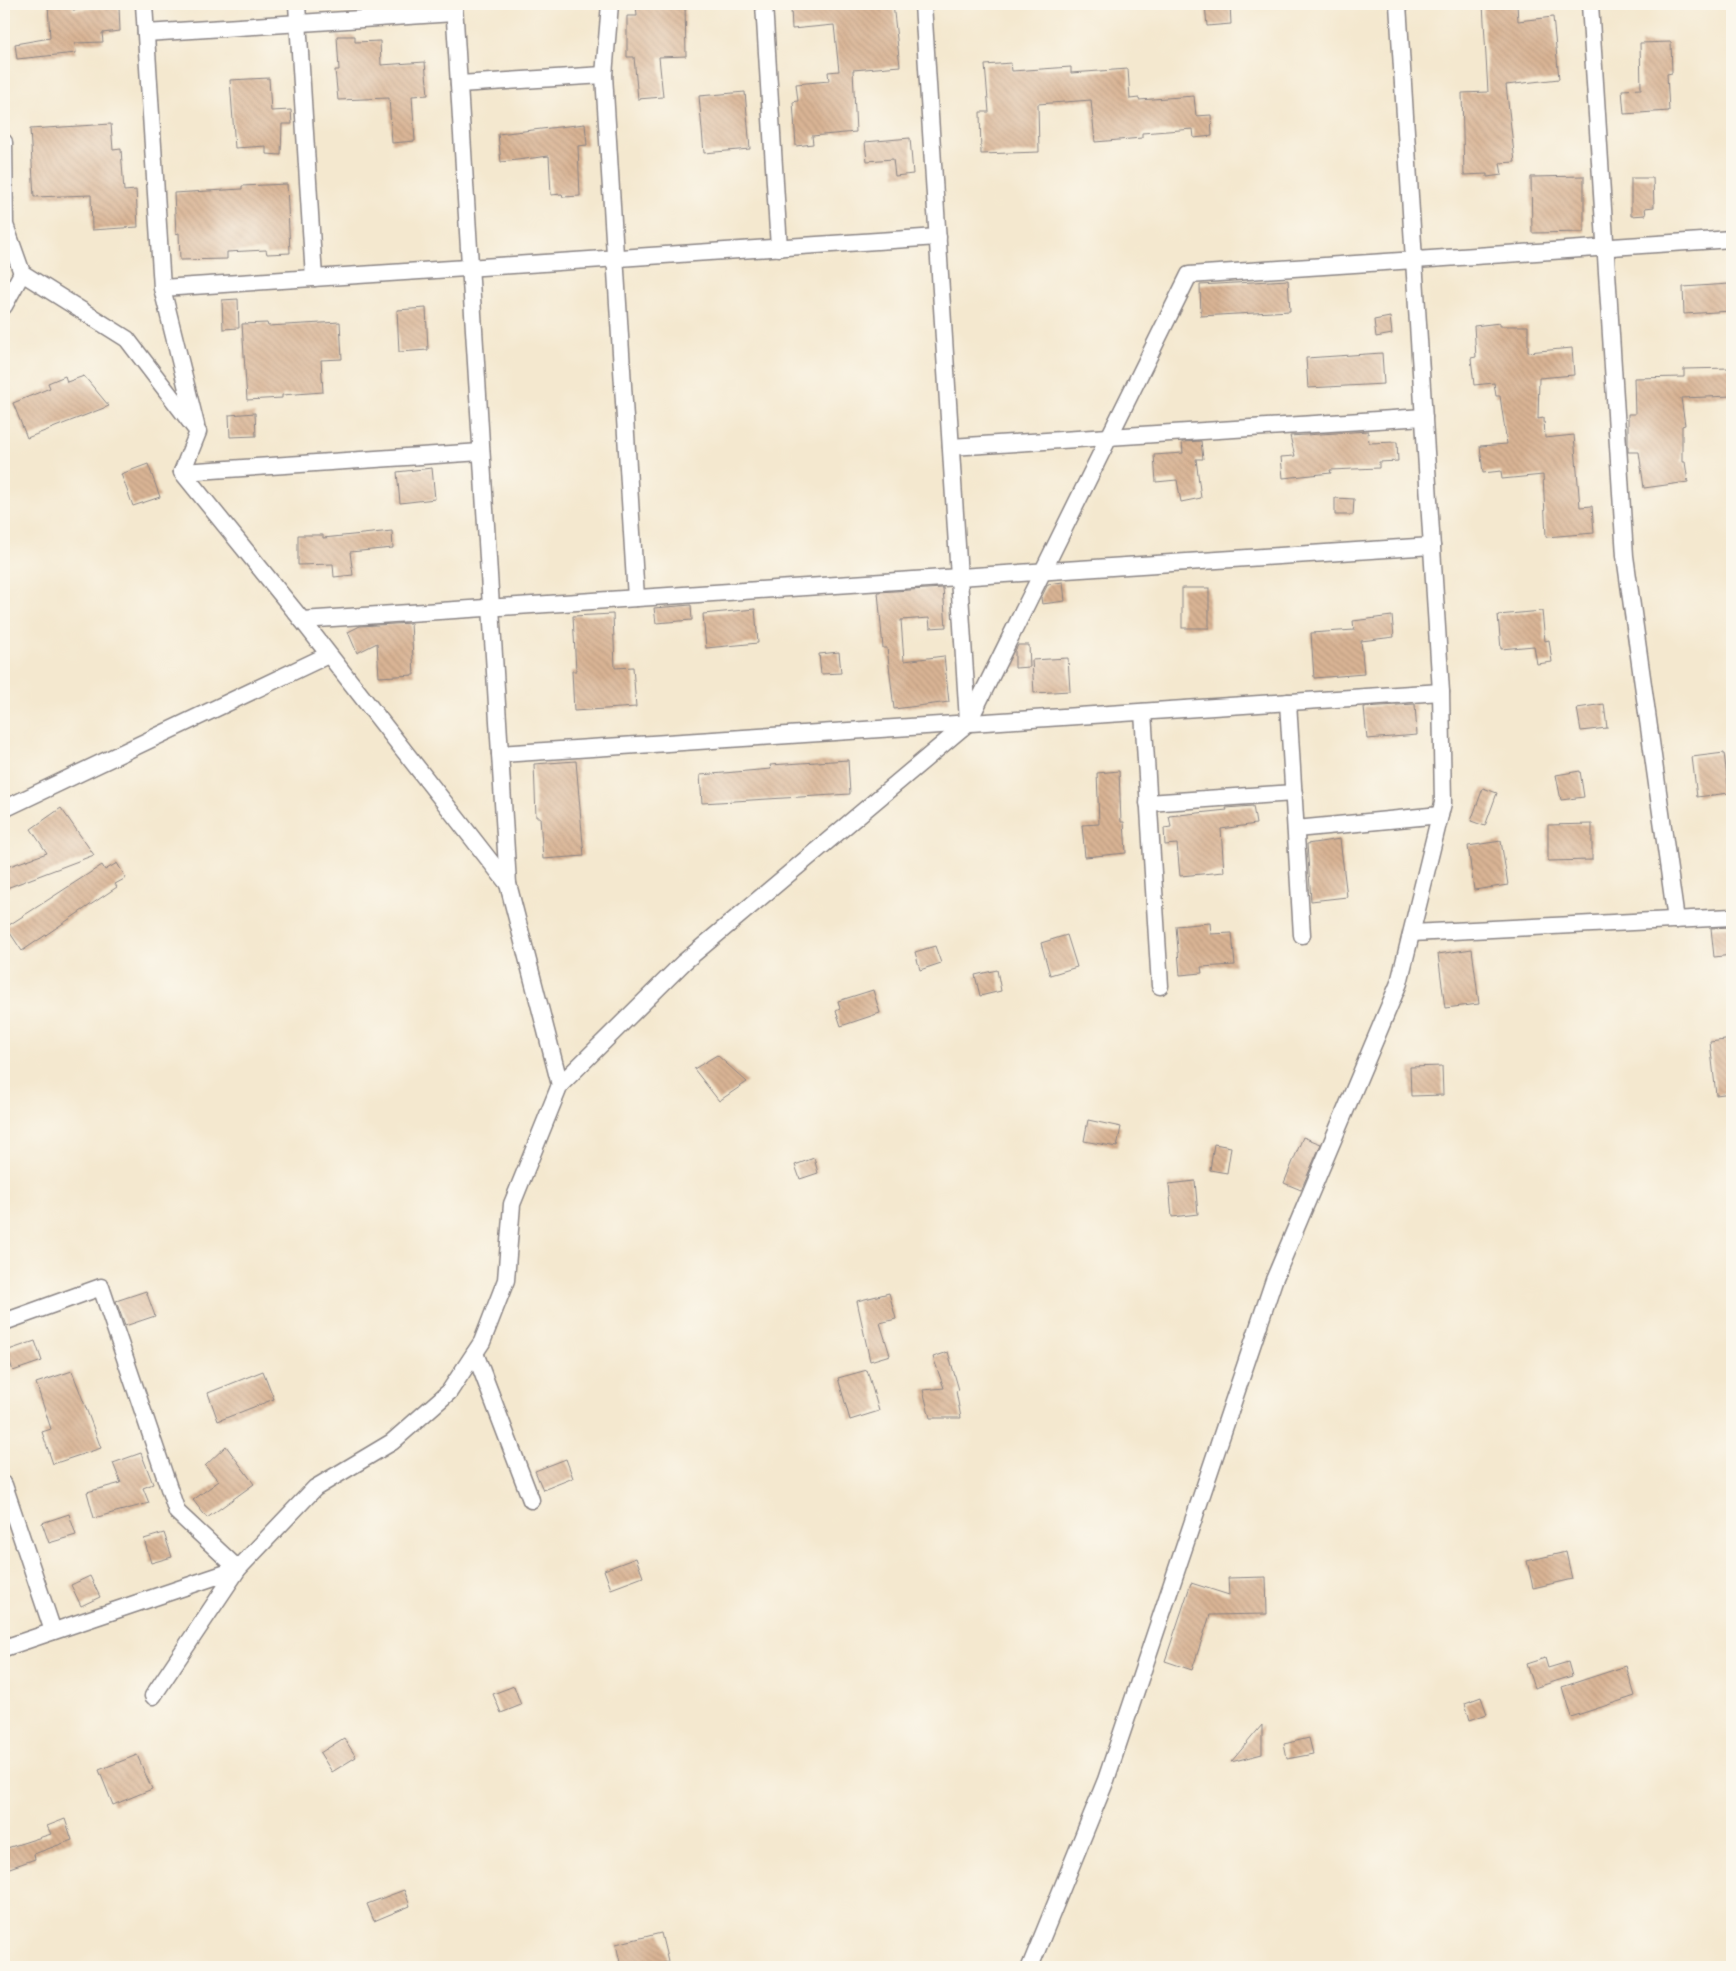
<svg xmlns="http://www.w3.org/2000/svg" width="1736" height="1971" font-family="'IM FELL French Canon',serif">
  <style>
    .building { fill: url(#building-back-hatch) }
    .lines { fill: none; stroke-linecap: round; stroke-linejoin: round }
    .minor-casing { stroke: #8b8585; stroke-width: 19 }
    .minor { stroke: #fff; stroke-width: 16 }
  </style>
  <defs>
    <pattern id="building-back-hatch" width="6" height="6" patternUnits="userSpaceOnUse" patternTransform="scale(1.25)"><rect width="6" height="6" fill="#d9b494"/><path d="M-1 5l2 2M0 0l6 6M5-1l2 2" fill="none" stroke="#ba9a80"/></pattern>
  </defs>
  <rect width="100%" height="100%" fill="#fbf7ec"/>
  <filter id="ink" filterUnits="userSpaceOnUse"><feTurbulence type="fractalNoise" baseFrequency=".02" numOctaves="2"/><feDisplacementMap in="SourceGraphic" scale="10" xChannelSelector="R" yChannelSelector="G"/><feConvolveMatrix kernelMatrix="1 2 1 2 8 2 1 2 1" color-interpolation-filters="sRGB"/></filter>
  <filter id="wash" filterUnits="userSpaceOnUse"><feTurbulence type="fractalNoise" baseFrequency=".0096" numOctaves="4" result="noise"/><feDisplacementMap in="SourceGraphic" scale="20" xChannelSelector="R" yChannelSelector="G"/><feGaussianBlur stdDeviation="1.12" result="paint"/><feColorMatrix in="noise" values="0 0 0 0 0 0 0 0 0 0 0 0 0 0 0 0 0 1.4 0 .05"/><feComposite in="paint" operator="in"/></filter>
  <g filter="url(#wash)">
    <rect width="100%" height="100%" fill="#f4e8cf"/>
    <g id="blocks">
      <g class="building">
        <polygon points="48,4 72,4 73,10 119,7 120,31 102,33 103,42 75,43 76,53 17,59 15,44 50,38"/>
        <polygon points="636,4 685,4 686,56 659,57 663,97 638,99 634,57 627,57 627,16 637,16"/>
        <polygon points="794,4 893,4 900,66 853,70 856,132 812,136 813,144 796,146 793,102 798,101 796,84 829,81 828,72 839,71 834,25 792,29 791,8 794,7"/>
        <polygon points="1205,4 1230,4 1231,24 1207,26"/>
        <polygon points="1483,4 1517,4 1518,21 1553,17 1559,79 1506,85 1515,162 1500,163 1502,175 1487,177 1487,174 1464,175 1462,93 1488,92"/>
        <polygon points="337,36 355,36 355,42 380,41 381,65 425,62 428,95 412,96 415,141 392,143 389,98 338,100 335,70 339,70"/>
        <polygon points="1671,42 1672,73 1667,74 1669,111 1624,114 1622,90 1641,89 1640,43"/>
        <polygon points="1011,63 1012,71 1071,67 1071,73 1128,69 1130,99 1139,98 1139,100 1194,96 1196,116 1211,115 1212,136 1194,138 1193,129 1142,133 1142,138 1095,142 1091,100 1038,104 1039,152 981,154 980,112 989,112 985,65"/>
        <polygon points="269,78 271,111 291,110 292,124 282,124 281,155 266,154 266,146 235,148 230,80"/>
        <polygon points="745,92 750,149 704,153 699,96"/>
        <polygon points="111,124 113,150 121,149 124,191 136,190 138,227 92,230 91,195 34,197 30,129"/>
        <polygon points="585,124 587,145 578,146 580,196 563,197 562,194 551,195 549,156 501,162 498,134"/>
        <polygon points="910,138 913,174 895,176 893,159 867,161 865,142"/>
        <polygon points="1584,176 1584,232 1532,233 1531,177"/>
        <polygon points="1631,178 1653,178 1654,207 1645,208 1646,215 1631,216"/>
        <polygon points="287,184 290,253 267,254 266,250 227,252 227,259 180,260 179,233 176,234 174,193 242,189 242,186"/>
        <polygon points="1288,280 1290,311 1201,316 1200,285"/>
        <polygon points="1729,284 1731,311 1684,314 1683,287"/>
        <polygon points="238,299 239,328 223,329 222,300"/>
        <polygon points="426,308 428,350 399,352 397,310"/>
        <polygon points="1390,317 1392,334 1376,337 1374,320"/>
        <polygon points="340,322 342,359 321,360 323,392 282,395 282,398 247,400 242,324 267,323 268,326"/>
        <polygon points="1500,323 1500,326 1528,326 1528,352 1572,348 1574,375 1539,378 1538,419 1544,418 1545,438 1574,435 1580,507 1592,506 1594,533 1546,537 1543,475 1502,479 1501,471 1483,473 1480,446 1507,444 1500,396 1496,396 1494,383 1474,385 1471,358 1476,357 1474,326"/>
        <polygon points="1382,353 1384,384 1308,388 1306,358"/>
        <polygon points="1731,368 1732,396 1681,398 1685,425 1682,426 1682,462 1685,462 1688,482 1644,488 1639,452 1628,452 1628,414 1635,414 1634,378 1684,377 1684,369"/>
        <polygon points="65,376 67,382 84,376 109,406 27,438 13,403 50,388 48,383"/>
        <polygon points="255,413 256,436 230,437 229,415"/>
        <polygon points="1368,431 1369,443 1397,442 1398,461 1379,462 1379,468 1330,470 1331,473 1283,478 1281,457 1295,456 1290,436"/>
        <polygon points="1201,441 1203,459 1196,459 1201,498 1181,502 1177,480 1156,482 1154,455 1183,453 1182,442"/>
        <polygon points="148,464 160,497 133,506 121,474"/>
        <polygon points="432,468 435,499 400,503 397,472"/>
        <polygon points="1335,498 1354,499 1353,515 1335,515"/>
        <polygon points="392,531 393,548 350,552 353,575 334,577 333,564 298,565 298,535 323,535 323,538"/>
        <polygon points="1063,582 1065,601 1042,604 1041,598 1048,584"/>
        <polygon points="943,588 946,627 930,628 929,618 901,620 904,661 944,656 949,702 894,709 887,648 883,648 878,592"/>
        <rect x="1182" y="588" width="27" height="40"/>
        <polygon points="691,605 692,620 656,623 654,608"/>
        <polygon points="755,609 758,643 706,648 703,614"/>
        <polygon points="1542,611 1545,641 1549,640 1552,662 1537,664 1534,646 1501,649 1498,615"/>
        <polygon points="613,614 615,668 633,667 636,707 574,711 572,671 576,671 573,616"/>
        <polygon points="1392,616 1394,637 1361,641 1364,674 1314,678 1311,633 1354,630 1353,621"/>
        <polygon points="411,623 414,675 379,677 377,643 357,653 348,632 360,626"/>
        <polygon points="1018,645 1029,645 1030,667 1015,668 1015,651"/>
        <polygon points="839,652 841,673 821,674 819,654"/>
        <polygon points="1068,658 1070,691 1034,693 1032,660"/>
        <polygon points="1415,704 1417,735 1367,739 1364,707"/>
        <polygon points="1604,704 1607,728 1581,731 1577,708"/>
        <polygon points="1724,753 1729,793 1697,797 1692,757"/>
        <polygon points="848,760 850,794 702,803 700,775 771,769 770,765"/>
        <polygon points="576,761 584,856 543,859 540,817 536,817 534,764"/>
        <polygon points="1119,771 1121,822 1124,822 1126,853 1085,857 1082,825 1099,824 1097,773"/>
        <polygon points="1580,771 1584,797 1561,800 1556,775"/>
        <polygon points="1483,788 1497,793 1485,826 1471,821"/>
        <polygon points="1253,806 1256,824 1221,829 1224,872 1180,876 1177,844 1165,845 1164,828 1171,827 1169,816 1227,810 1226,808"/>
        <polygon points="61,808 94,855 4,889 4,868 47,853 31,829"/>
        <polygon points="1592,824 1592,860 1548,861 1548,825"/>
        <polygon points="1340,839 1347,897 1311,901 1307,844"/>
        <polygon points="1501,841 1508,885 1474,890 1468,846"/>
        <polygon points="117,863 126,878 115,884 117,887 22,951 6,927 102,865 105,870"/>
        <polygon points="1210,923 1211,934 1232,933 1235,965 1201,967 1202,973 1180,975 1176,926"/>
        <polygon points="1732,927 1732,955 1714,957 1711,928"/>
        <polygon points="1067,935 1077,967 1050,975 1041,943"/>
        <polygon points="935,946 941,963 920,970 915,952"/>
        <polygon points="1472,949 1479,1004 1445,1008 1438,954"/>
        <polygon points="997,970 1001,991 980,996 975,975"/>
        <polygon points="873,990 880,1013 841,1026 836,1011 840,1009 838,1001"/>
        <polygon points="1732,1039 1732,1093 1716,1095 1710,1042"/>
        <polygon points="717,1055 747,1082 719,1101 694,1069"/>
        <polygon points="1442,1066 1443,1095 1411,1096 1410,1067"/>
        <polygon points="1088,1120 1121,1127 1117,1147 1084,1141"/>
        <polygon points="1303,1137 1321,1144 1301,1190 1284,1183"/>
        <polygon points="1214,1144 1231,1147 1227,1173 1210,1170"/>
        <polygon points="814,1158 818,1173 800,1179 795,1165"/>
        <polygon points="1195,1181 1198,1214 1172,1217 1169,1184"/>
        <polygon points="146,1291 155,1316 125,1326 116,1301"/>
        <polygon points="889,1293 896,1319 880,1323 890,1355 870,1361 857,1301"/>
        <polygon points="35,1341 42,1361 13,1371 6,1351"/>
        <polygon points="948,1352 959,1390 956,1391 961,1418 930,1418 923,1390 944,1388 933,1357"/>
        <polygon points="867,1370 879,1411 850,1420 838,1378"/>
        <polygon points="72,1371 101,1448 53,1464 42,1432 51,1429 36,1383"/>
        <polygon points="263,1371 274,1399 218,1421 208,1393"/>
        <polygon points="226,1446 254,1484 207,1518 193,1500 219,1481 205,1466"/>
        <polygon points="141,1453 153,1484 143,1488 149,1503 94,1518 87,1492 121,1483 113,1463"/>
        <polygon points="566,1459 573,1478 543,1490 535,1471"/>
        <polygon points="69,1514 76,1535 49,1543 42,1523"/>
        <polygon points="164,1533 172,1557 151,1563 144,1539"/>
        <polygon points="1566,1552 1572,1579 1533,1588 1527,1561"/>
        <polygon points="636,1558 643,1577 611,1589 604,1570"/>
        <polygon points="90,1576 100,1597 81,1606 71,1585"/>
        <polygon points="1266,1577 1267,1614 1210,1615 1192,1670 1165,1661 1191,1583 1229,1595 1228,1578"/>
        <polygon points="1545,1658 1548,1668 1568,1662 1572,1676 1534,1688 1526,1664"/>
        <polygon points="1626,1666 1635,1696 1571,1717 1562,1687"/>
        <polygon points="514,1686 521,1705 501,1713 493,1694"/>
        <polygon points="1481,1697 1487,1714 1470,1720 1465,1703"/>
        <polygon points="1262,1725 1262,1754 1231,1762"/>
        <polygon points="344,1738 356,1757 332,1772 320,1753"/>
        <polygon points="1309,1738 1313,1754 1287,1759 1284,1744"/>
        <polygon points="137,1755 152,1789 113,1805 99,1770"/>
        <polygon points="65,1819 72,1840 34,1854 35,1859 4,1870 4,1849 51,1834 47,1826"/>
        <polygon points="404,1890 410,1906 374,1921 367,1904"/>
        <polygon points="661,1933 668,1962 646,1967 621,1967 616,1944"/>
      </g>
    </g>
  </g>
  <g filter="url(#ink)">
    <use href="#blocks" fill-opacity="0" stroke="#8b8585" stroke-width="1"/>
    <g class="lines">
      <g class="minor-casing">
        <g id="minor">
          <polyline points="144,4 162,288 196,425"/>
          <polyline points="297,4 314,278"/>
          <polyline points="454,4 508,884 560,1085"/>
          <polyline points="610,4 604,75 636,598"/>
          <polyline points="764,4 779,248"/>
          <polyline points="923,4 968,721"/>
          <polyline points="1590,4 1625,556 1676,920"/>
          <polyline points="146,33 454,13"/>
          <polyline points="459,84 604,75"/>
          <polyline points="4,142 5,225 22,273 127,339 198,432 182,472 302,620 508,884"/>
          <polyline points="162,288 938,237"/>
          <polyline points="4,306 22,273"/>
          <polyline points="951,447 1424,417"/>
          <polyline points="182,472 481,452"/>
          <polyline points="302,620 1432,546"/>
          <polyline points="1288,702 1302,935"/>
          <polyline points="1143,712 1160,986"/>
          <polyline points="500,754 1441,692"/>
          <polyline points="1148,803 1294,793"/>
          <polyline points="4,809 328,655"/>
          <polyline points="1296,829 1440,815"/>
          <polyline points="1412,933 1732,917"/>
          <polyline points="4,1322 101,1287 177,1512 238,1569 4,1648"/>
          <polyline points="475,1353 531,1500"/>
          <polyline points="4,1485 53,1631"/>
          <polyline points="153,1696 238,1569 315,1488 392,1442 449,1392 482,1342 506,1280 512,1204 560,1085 684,962 968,723 1189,275 1732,239"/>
          <polyline points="1030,1967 1106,1780 1274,1280 1399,983 1443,803 1441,692 1398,4"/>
        </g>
      </g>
      <use href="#minor" class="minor"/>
    </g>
  </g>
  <rect width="1736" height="1971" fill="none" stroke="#fbf7ec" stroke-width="20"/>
</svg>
